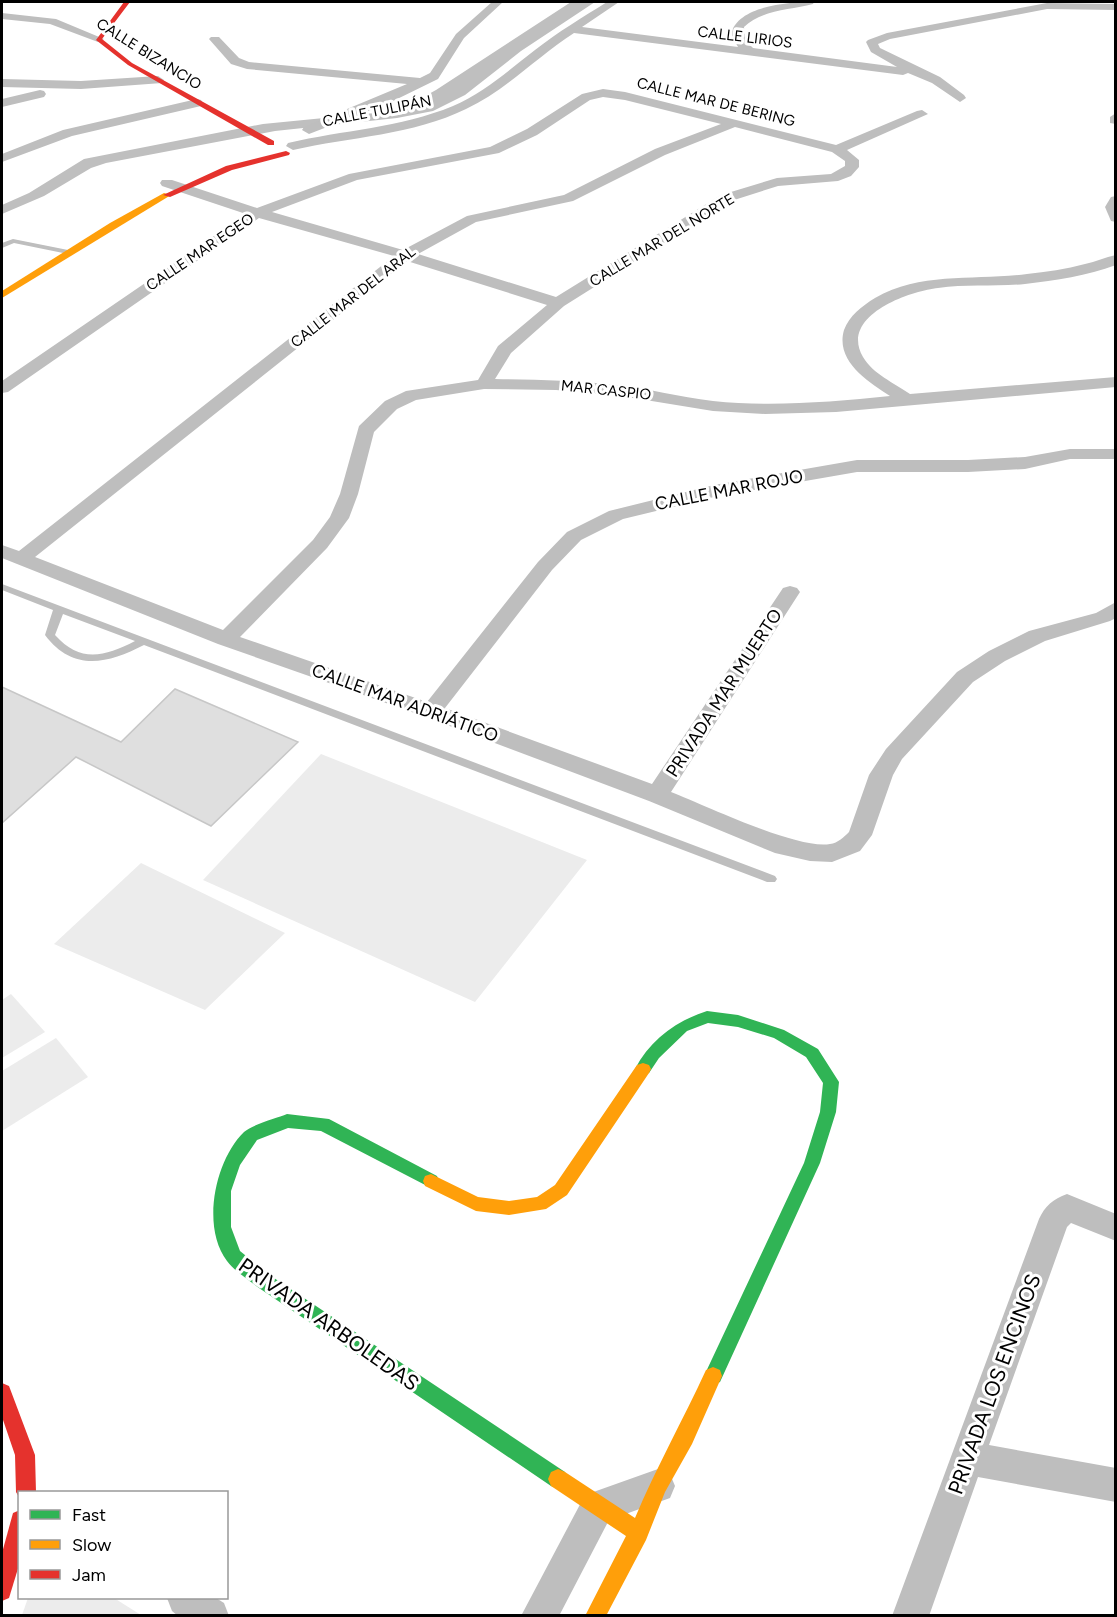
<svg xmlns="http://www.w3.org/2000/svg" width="1117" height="1617" font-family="Figtree,sans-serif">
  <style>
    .green { fill: #ececec }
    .water { fill: #bfbfbf }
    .building { fill: #dfdfdf; stroke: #c7c7c7; stroke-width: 1.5 }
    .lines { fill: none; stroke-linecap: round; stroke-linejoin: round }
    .lane { fill: #bebebe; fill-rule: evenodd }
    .street { fill: #bebebe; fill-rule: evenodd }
    .fast { fill: #30b455; fill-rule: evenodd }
    .slow { fill: #ff9f0a; fill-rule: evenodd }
    .jam { fill: #e5322d; fill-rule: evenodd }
    .labels { text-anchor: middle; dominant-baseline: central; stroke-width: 6; stroke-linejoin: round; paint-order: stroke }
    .far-street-label { font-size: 15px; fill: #000; stroke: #fff }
    .street-label { font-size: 18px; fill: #000; stroke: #fff }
    .near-street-label { font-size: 21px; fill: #000; stroke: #fff }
  </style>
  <rect width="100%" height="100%" fill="#fff"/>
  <g class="green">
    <polygon points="321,754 587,860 475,1002 203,880"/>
    <polygon points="141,863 285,933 205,1010 54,944"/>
    <polygon points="11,994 45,1032 2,1058 2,1000"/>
    <polygon points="56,1038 88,1077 2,1131 2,1071"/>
    <polygon points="28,1598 114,1598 141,1615 22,1615"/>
  </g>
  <polygon class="water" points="571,2 595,2 521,51 465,95 433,111 397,118 275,131 106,163 91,168 44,196 2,214 2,205 29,193 84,159 263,124 385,112 407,106 436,90"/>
  <polygon class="building" points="2,687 121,742 175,689 298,742 211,826 76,757 2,823"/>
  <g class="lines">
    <g class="lane">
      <polygon points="13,239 68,250 72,252 68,254 14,243 2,248 2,243"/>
      <path d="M2 584 775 876 777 879 775 882H767L144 645C107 664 73 672 45 635L53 610 2 590ZM63 614 135 641C104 657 80 663 55 635Z"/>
    </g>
    <g class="street">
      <polygon points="492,2 503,2 464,38 438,79 389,103 309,134 302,130 304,127 407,84 247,69 231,64 209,39 211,37 219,37 239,58 249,62 420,78 430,73 456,34"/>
      <path d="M607 2H619L582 27 738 47 731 34C738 5 790 2 814 2L813 4C790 10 761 10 744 27L745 40 753 48 897 67 871 52 866 42 868 40 887 33 1047 3 1116 4V10L1047 9 890 39 878 44 880 48 940 77 964 95 966 98 960 102 932 83 908 73 903 75 574 33C537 57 506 90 466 109 413 135 350 137 293 150L286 146 288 143C343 130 400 128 453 106 484 93 509 70 535 50 558 32 583 17 607 2Z"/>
      <polygon points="2,13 56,19 104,39 98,42 50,24 2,19"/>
      <polygon points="158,76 164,80 162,83 81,89 2,87 2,79 81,81"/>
      <path d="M603 89 625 92 836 145 917 111 922 110 928 114 847 150 859 160V167L851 176 838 181 778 186 731 201 564 306 511 353 495 379C535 380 574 380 614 385 647 388 679 397 713 401 771 407 831 402 890 396 868 382 835 361 844 330 849 316 862 306 875 298 923 271 975 281 1027 274 1046 272 1066 269 1085 264 1096 262 1105 257 1116 255V265C1087 276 1056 280 1025 284 996 287 967 284 938 288 909 291 839 316 863 357 873 374 894 383 910 394L1116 377V387L836 412 765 414 713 411 615 395 556 390 484 389 416 400 397 409 374 432 358 494 349 518 327 548 240 637 427 702 538 562 567 532 609 511 714 485 857 460H968L1025 457 1070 449H1116V459H1070L1025 469 968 472H857L714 497 623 519 581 540 552 570 445 708 652 784 783 588 790 586 797 588 800 592 671 792C705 805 797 850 830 844 838 843 844 837 849 832L869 775 886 749 957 672 989 651 1029 631 1096 613 1116 602V618L1110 621 1045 641 1005 661 973 682 902 759 893 775 872 835 860 851 832 862 810 861 775 853 649 801 423 716 218 644 2 558V545L19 551 394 256 259 218 8 392 2 393V381L246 214 162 186 160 183 162 180H172L257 208 349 174 490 147 527 129 582 94ZM603 97 625 100 721 124 655 149 564 195 467 216 403 250 272 212 357 180 499 153 537 135 590 100ZM735 127 832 152 845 161V166L831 174 777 178 721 195 556 297 418 254 476 222 573 201 665 155ZM407 261 547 305 498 346 478 380 406 391 385 401 359 426 340 494 330 517 313 540 223 630 35 557Z"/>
      <polygon points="40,90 44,91 46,94 44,97 2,107 2,99"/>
      <polygon points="197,99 201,100 203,103 201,106 72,136 2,162 2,154 63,130"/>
      <polygon points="1116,113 1116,124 1110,123 1110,117"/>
      <polygon points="1116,196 1116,222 1111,221 1105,207 1111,197"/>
      <path d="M1067 1194 1116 1214V1241L1071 1223 1067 1227 989 1445 1116 1468V1502L978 1477 929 1616H892L1039 1219C1045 1206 1053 1199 1067 1194Z"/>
      <polygon points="658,1469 670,1474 675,1486 670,1498 609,1520 559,1616 521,1616 585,1495"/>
      <polygon points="167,1598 216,1598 224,1603 229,1616 178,1616 172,1611"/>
    </g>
    <g class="fast">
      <path d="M707 1011 738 1015 784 1030 818 1049 839 1082 836 1112 820 1163 720 1382 713 1385 706 1382 704 1376 804 1163 820 1112 823 1083 806 1057 774 1038 738 1027 708 1023 687 1031 659 1058 649 1073 643 1075 637 1073 635 1069C650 1040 676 1021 707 1011Z"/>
      <path d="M287 1114 329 1119 437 1176 439 1181 437 1186 431 1188 321 1131 288 1128 257 1140 240 1165 231 1191V1227L240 1251 271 1276 565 1472 568 1479 565 1486 558 1489 551 1486 259 1288C249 1280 234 1271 227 1261 201 1227 215 1160 244 1132 251 1125 277 1118 287 1114Z"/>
    </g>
    <g class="slow">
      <polygon points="164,193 171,195 2,298 2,291 110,223"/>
      <polygon points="643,1063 649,1065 651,1069 649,1073 567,1195 546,1209 509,1215 476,1211 425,1186 423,1181 425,1176 431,1174 478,1197 509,1201 537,1197 555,1185 637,1065"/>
      <path d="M713 1367 720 1370 722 1376 692 1444 665 1492 646 1540 606 1616H585L626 1536 551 1486 548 1479 551 1472 558 1469 565 1472 635 1518C656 1468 683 1420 706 1370Z"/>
    </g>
    <g class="jam">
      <polygon points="124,2 130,2 102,39 132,63 274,141 274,145 268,145 128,65 96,40"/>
      <polygon points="286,151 290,153 289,155 232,170 170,197 163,195 226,166"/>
      <polygon points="2,1383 9,1386 35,1455 36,1492 20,1492 20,1499 16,1492 15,1455 2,1417"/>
      <polygon points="20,1510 20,1562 9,1598 2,1601 2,1553 13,1513"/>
    </g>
  </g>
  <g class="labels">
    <g class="far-street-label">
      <text transform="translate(745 37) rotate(7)">CALLE LIRIOS</text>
      <text transform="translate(149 54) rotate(32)">CALLE BIZANCIO</text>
      <text transform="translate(716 102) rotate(14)">CALLE MAR DE BERING</text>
      <text transform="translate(377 111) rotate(-11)">CALLE TULIPÁN</text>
      <text transform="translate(662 240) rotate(-31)">CALLE MAR DEL NORTE</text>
      <text transform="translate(200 252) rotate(-34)">CALLE MAR EGEO</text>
      <text transform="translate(353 297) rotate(-38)">CALLE MAR DEL ARAL</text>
      <text transform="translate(606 390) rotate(6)">MAR CASPIO</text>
    </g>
    <g class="street-label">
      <text transform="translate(729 490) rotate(-11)">CALLE MAR ROJO</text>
      <text transform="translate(724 693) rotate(-57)">PRIVADA MAR MUERTO</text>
      <text transform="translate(405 703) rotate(20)">CALLE MAR ADRIÁTICO</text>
    </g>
    <g class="near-street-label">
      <text transform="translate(329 1324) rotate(35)">PRIVADA ARBOLEDAS</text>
      <text transform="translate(994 1384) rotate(-70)">PRIVADA LOS ENCINOS</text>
    </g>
  </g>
  <rect width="1117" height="1617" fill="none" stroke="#000000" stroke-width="6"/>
  <rect x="18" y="1491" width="210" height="108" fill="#ffffff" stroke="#999999" stroke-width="1.5"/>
  <rect x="30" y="1510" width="30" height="9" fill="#30b455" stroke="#999999" stroke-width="1.5"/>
  <text x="72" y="1521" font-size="18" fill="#000000">Fast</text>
  <rect x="30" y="1540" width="30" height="9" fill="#ff9f0a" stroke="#999999" stroke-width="1.5"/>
  <text x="72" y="1551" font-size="18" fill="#000000">Slow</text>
  <rect x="30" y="1570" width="30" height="9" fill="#e5322d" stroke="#999999" stroke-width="1.5"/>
  <text x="72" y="1581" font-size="18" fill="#000000">Jam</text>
</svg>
